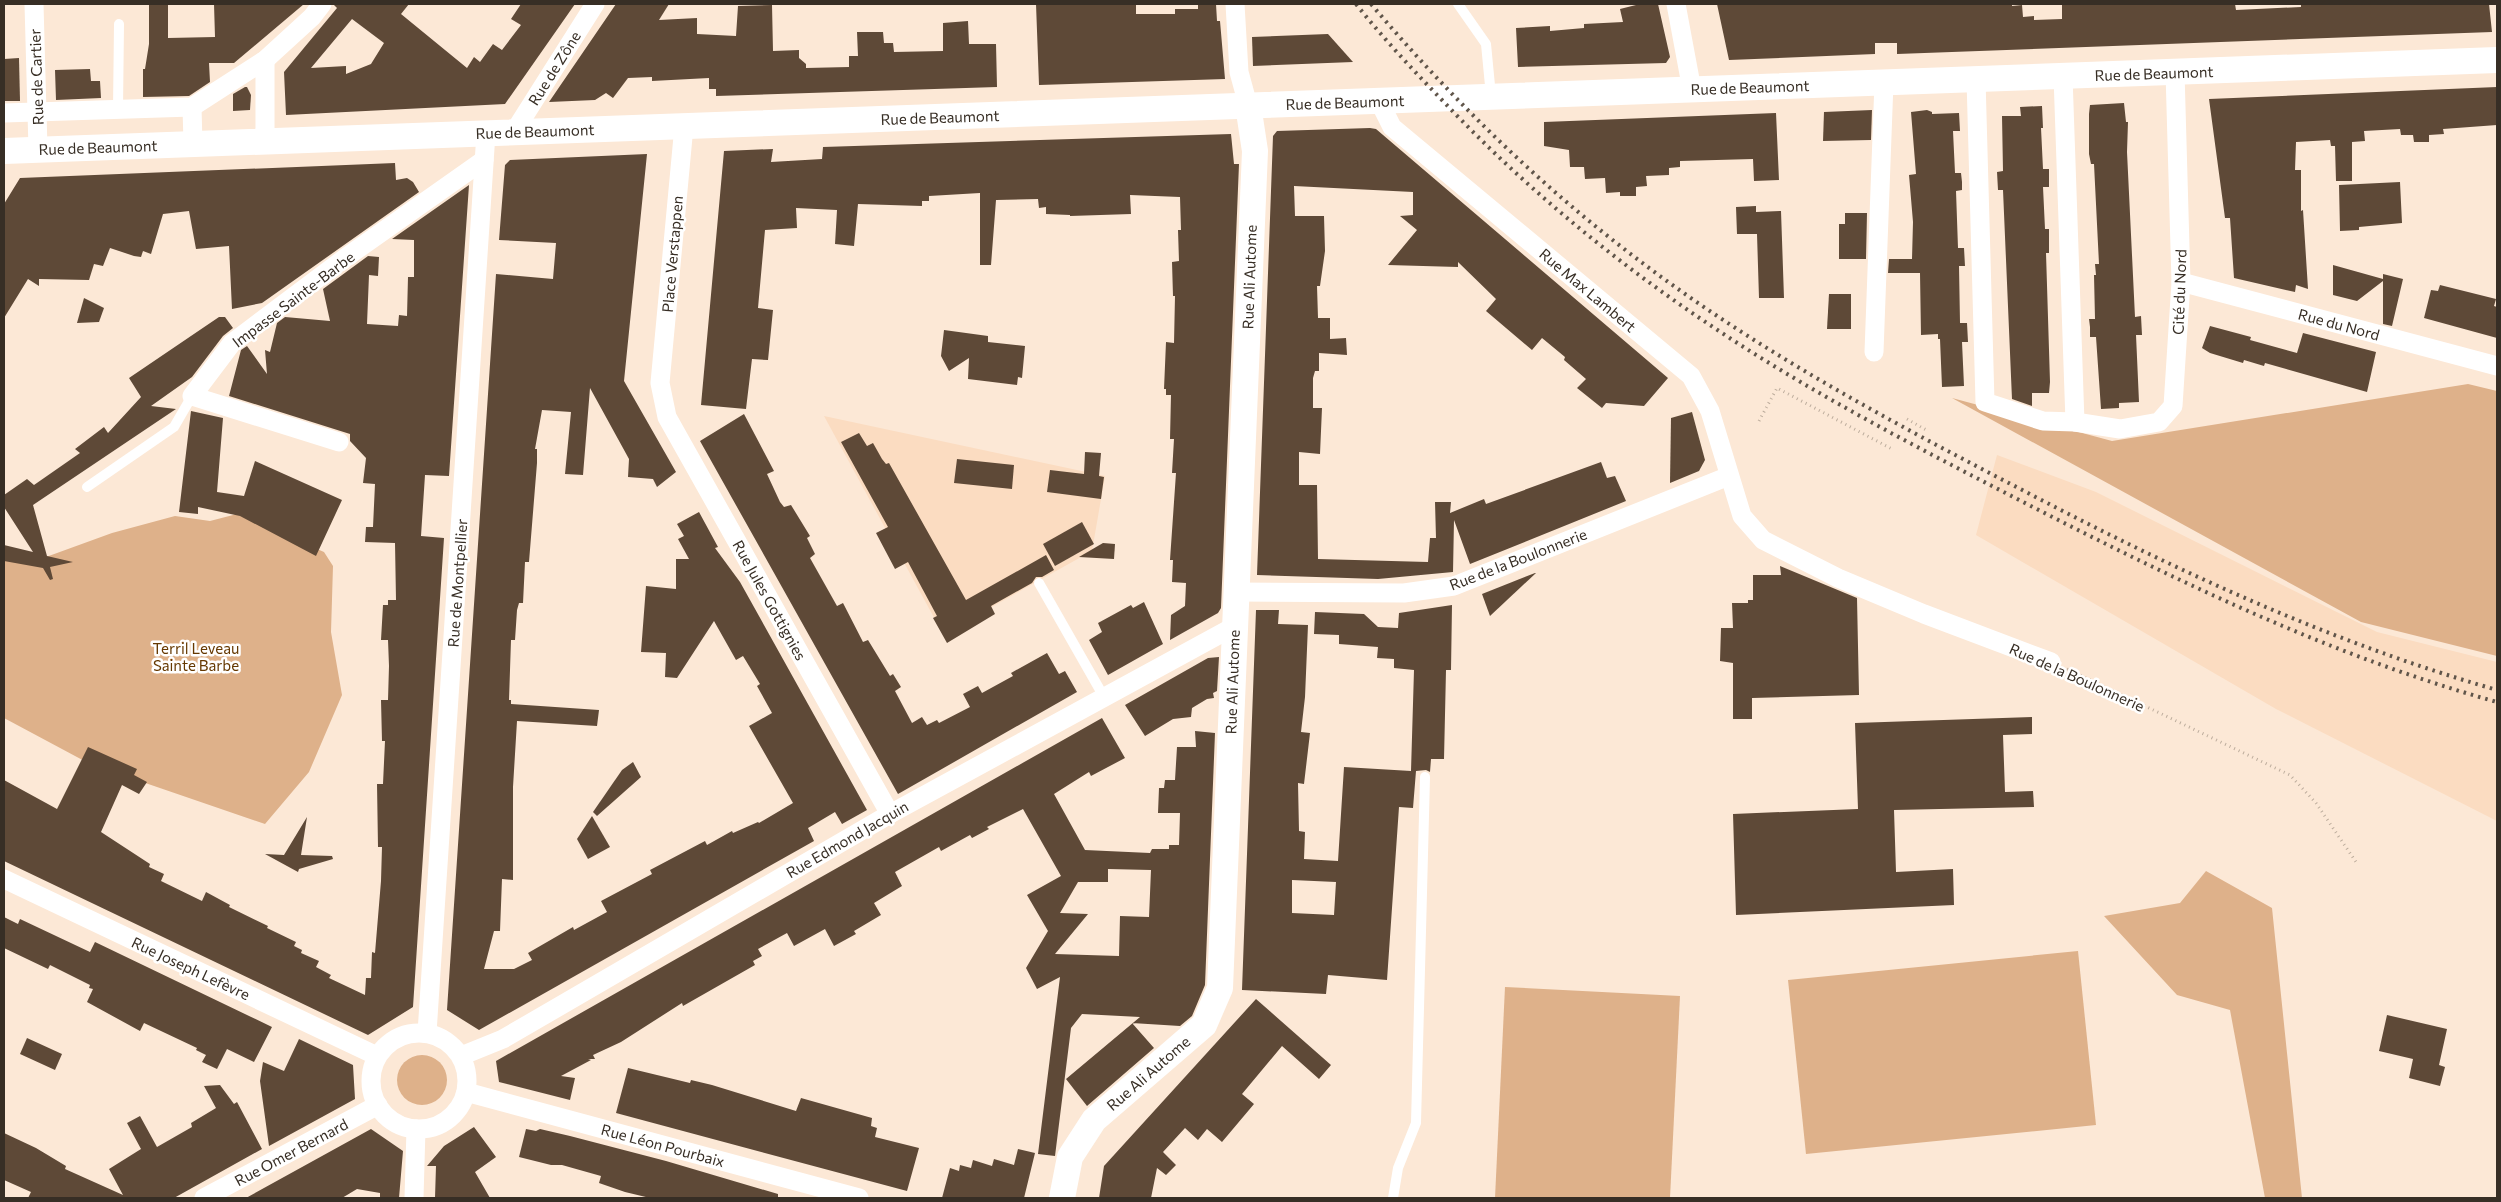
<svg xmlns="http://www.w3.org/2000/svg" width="2501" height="1202" font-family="Commissioner,sans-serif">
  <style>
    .built { fill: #fbdcc1 }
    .green { fill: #deb18a }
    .building { fill: #5e4937; fill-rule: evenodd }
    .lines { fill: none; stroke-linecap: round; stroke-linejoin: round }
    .path { stroke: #bdad9d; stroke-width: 3; stroke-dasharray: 1 4; stroke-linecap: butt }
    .lane { stroke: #fff; stroke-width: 10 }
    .street { stroke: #fff; stroke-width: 19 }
    .secondary { stroke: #fff; stroke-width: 26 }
    .rail { stroke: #60554a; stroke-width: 4; stroke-dasharray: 2.5 5; stroke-linecap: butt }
    .labels { text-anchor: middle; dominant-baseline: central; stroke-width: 5; stroke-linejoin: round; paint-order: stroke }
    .street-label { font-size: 15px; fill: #372e25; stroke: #fff }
    .park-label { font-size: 15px; fill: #653801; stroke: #fff }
  </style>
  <rect width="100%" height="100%" fill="#fce8d6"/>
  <g class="built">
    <polygon points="824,416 1105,476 1092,551 943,634"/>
    <polygon points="1997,455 2096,492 2377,632 2497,662 2497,821 2276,709 1976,535"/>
  </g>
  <g class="green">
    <polygon points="2468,384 2497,391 2497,656 2361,622 1952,398 2112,441"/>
    <polygon points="237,514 324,552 333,566 331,632 342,695 309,772 265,824 90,764 4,718 4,553 35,561 112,533 175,516 210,521"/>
    <polygon points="2206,871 2272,908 2302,1198 2265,1198 2230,1010 2177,995 2104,916 2180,903"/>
    <polygon points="2078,951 2096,1125 1806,1154 1788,980"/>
    <polygon points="1505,987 1680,996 1670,1198 1495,1198"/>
    <circle cx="422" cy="1080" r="25"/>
  </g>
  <g class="building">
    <polygon points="149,4 168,4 168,38 215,37 214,4 304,4 234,63 209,63 210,82 189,96 143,97 143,69 145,69 149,44"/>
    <path d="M333 4H409L401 14 467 68 474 57 480 62 493 44 502 50 521 25 511 19 521 4H575L505 104 286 115 284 72 337 8ZM352 19 384 43 371 64 346 74V66L311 68Z"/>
    <polygon points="616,4 669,4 659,20 697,18 697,34 736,36 738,6 772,5 773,51 799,50 799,58 806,64 806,68 849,67 849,56 858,56 857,32 883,32 884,43 893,43 894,52 943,51 943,23 968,21 969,44 996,44 997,87 716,96 716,89 709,89 709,78 652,81 652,77 628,78 613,98 606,93 595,100 549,102"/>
    <polygon points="1036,4 1136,4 1136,14 1175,14 1175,9 1198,9 1198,4 1216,4 1217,21 1220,21 1225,79 1039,85"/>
    <polygon points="1640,4 1658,4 1670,57 1666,63 1518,67 1516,28 1550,26 1550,31 1584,28 1584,24 1623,22 1620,9"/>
    <polygon points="1717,4 2012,4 2012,6 2022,5 2023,17 2034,16 2034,20 2062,19 2062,4 2235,4 2236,10 2301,7 2301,4 2489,4 2492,32 1897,54 1897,43 1875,43 1875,54 1729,60"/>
    <polygon points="1328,34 1353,62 1253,66 1252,37"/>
    <polygon points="19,58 20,101 4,101 4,59"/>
    <polygon points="90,69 91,81 100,81 101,98 56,100 55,70"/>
    <polygon points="245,87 247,87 251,95 250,110 233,111 233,94"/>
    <polygon points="2497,87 2497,125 2443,129 2444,134 2429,135 2429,142 2414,142 2413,135 2401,135 2400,129 2364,131 2365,141 2352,142 2352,181 2336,181 2335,146 2331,146 2330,140 2296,142 2295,170 2301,170 2301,211 2303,210 2308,289 2296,285 2295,292 2234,278 2230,218 2225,218 2209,99"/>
    <polygon points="2124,103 2126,122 2128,122 2127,152 2135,317 2141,316 2142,335 2136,335 2139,402 2119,403 2119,408 2101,409 2096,337 2090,337 2090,327 2089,319 2095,319 2094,275 2096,275 2095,264 2099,264 2094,164 2091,164 2089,154 2089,114 2090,105"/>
    <polygon points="2042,106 2043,128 2041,128 2043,169 2049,169 2049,187 2043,187 2045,229 2049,229 2049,253 2046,253 2050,382 2049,393 2032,393 2032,406 2012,399 2003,190 1998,190 1997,172 2003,171 2002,116 2021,116 2020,107"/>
    <polygon points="1872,110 1871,140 1823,141 1824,112"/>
    <polygon points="1927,110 1932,112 1932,114 1959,113 1960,131 1953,131 1955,173 1961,173 1962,182 1962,190 1956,191 1958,248 1964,248 1965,266 1959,266 1960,323 1967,323 1968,342 1962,342 1964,386 1942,387 1940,339 1938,339 1938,334 1921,335 1920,273 1888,273 1889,259 1912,259 1913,222 1909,175 1916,174 1911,112"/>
    <polygon points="1776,113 1779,180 1754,181 1753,159 1680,161 1680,167 1669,168 1669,175 1646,176 1647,186 1636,187 1636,196 1620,196 1620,192 1606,193 1605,178 1585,179 1584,167 1570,167 1569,150 1544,146 1544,122"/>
    <polygon points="1370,128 1376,129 1668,378 1644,406 1606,403 1602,408 1577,388 1586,379 1564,360 1565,357 1542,338 1532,350 1486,311 1496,299 1458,262 1458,267 1388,265 1417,230 1400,216 1413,215 1413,192 1294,186 1295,216 1324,216 1325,251 1320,286 1317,286 1318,318 1330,318 1330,339 1346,338 1347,355 1319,353 1319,371 1315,371 1313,378 1313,408 1322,408 1320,454 1299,452 1299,485 1317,485 1318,559 1428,562 1430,538 1436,538 1435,502 1451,502 1450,513 1484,499 1486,504 1601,462 1607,478 1615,476 1626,501 1470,564 1454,520 1453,572 1378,579 1257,575 1273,136 1277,131"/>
    <polygon points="1231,134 1234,164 1239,164 1221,608 1218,613 1170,640 1171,615 1185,606 1186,583 1172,582 1173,560 1170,560 1176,473 1172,473 1174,439 1170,439 1171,395 1166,395 1166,389 1164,389 1166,342 1174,343 1175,296 1173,296 1172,262 1179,261 1178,230 1181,230 1180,197 1130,195 1131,214 1070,216 1070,215 1046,214 1046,207 1039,208 1038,199 996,200 991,265 980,265 980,193 929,196 929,201 922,201 922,206 858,204 854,246 835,244 837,210 796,208 797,228 765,230 758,308 773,310 768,360 752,359 746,409 701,405 724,151 773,149 771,162 822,159 823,147"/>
    <polygon points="647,154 624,381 676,472 657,487 653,479 628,477 629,459 590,388 583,475 565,474 571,412 542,410 535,449 537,449 537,463 529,562 525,562 523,603 519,603 517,610 515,640 511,640 509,700 511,700 511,704 599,710 597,726 517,721 513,787 513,880 502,879 500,931 494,931 484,969 514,969 532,960 528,953 573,927 574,930 607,912 601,901 652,874 650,870 705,841 707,845 732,831 733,833 758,822 759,823 793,803 749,726 772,713 757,686 760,684 743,656 736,660 714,621 677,678 665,677 666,653 641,652 646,586 676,589 676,559 689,559 678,539 684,536 677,524 699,512 718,547 715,548 740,582 867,810 842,824 835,812 808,828 814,841 479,1030 447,1010 496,274 553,279 556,243 499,240 505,165 510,160"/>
    <polygon points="395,163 396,180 407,178 413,182 419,192 262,303 232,309 229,246 196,249 189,211 163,214 151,254 143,251 141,257 134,256 110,248 103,266 94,264 89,280 39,279 39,286 28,279 4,318 4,204 20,178"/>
    <polygon points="2400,182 2402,223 2359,227 2359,230 2340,231 2339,185"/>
    <polygon points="469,185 449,476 425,475 421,536 444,538 413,1007 368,1035 4,861 4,780 57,809 88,747 137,769 134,775 147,782 139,794 122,785 101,832 150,864 149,867 164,874 161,881 202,901 206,892 230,905 229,907 268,926 267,928 296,942 294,946 302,950 301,953 319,961 316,967 331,975 329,978 365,995 366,978 371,978 372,952 375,953 381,881 382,847 378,847 377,784 383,784 385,741 382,741 381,700 388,700 389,666 388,640 381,640 383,605 388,605 388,600 396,600 395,543 365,542 366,527 373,527 375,484 363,483 366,458 350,441 350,434 229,396 241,350 247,346 267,374 265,350 270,352 277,323 285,317 330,321 323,289 368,256 379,257 378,276 369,275 367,324 398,326 399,315 407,316 408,277 414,277 414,240 392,239"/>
    <polygon points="1756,206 1756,212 1781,211 1784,298 1759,298 1757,234 1737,234 1736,207"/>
    <polygon points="1845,213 1867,213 1866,259 1839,259 1839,224 1845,224"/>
    <polygon points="2333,265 2383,279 2383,274 2403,279 2392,326 2383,324 2383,281 2357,301 2333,295"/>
    <polygon points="2440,285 2496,299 2494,306 2497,307 2497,338 2424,318 2431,290 2438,291"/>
    <polygon points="1829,294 1851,294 1851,329 1827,329"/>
    <polygon points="84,298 104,308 99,322 77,323"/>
    <polygon points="219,317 225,317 233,328 223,336 192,377 151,406 176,409 33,505 47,556 73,562 50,567 53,579 50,580 43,568 4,561 4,545 33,552 4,507 4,495 27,479 34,485 80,453 75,449 104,427 108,433 141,397 129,378"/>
    <polygon points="2210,326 2251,337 2250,340 2297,353 2303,333 2376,352 2367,392 2265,363 2264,366 2244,360 2243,363 2210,353 2202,348"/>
    <polygon points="944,330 988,336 988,342 1025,346 1022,378 1018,377 1017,385 968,379 969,358 949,371 941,356"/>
    <polygon points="191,411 223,418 217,492 244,496 255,461 342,500 316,556 240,516 198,507 198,514 179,512"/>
    <polygon points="1692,412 1705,460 1699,471 1670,483 1671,418"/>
    <polygon points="744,414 774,471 767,474 780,502 784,507 791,505 810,536 807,538 815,554 810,558 837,606 843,603 863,642 868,640 890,676 893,674 901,687 895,691 912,723 922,717 927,725 937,720 939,723 970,707 963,694 978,686 982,693 1013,676 1011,673 1047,653 1059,674 1065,671 1077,692 898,794 700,441"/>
    <polygon points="859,433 867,446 873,443 882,459 886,464 889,463 966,600 1046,555 1054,570 1042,577 1036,577 1032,583 991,606 995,614 947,643 933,618 937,616 908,562 895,569 876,533 888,527 841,442"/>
    <polygon points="1085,452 1101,453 1099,476 1104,477 1101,499 1047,492 1050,470 1084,474"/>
    <polygon points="957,459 1014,465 1012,489 954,483"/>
    <polygon points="1082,522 1094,544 1055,566 1043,544"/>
    <polygon points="1103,543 1115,544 1114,559 1079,557"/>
    <polygon points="1780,566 1857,598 1859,695 1752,698 1752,719 1733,719 1733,663 1720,661 1721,628 1733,628 1732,603 1748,603 1748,600 1753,600 1753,575 1781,575"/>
    <polygon points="1535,573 1536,573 1490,616 1482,594"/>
    <polygon points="1144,602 1163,644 1108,675 1089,640 1102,632 1098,623 1131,605 1133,608"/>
    <path d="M1452 605 1451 670H1446L1444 759H1431L1430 772 1426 770 1416 771 1413 808 1399 807 1387 980 1328 975 1326 994 1242 990 1256 610H1279L1278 624 1308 625 1305 697 1301 732 1310 733 1304 784 1298 783 1299 831 1305 832 1304 859 1338 861 1344 767 1411 771 1414 670 1394 668V659L1377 658 1378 647 1339 644V635L1314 634 1315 612 1364 614 1378 627 1398 628 1399 613ZM1292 880 1336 882 1334 915 1292 913Z"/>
    <polygon points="1219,657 1217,691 1213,693 1214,698 1207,699 1192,708 1191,717 1173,719 1145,736 1125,705 1208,658"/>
    <polygon points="2032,717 2032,734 2003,735 2005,792 2033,791 2034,807 1894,810 1896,872 1953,869 1954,905 1736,915 1733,814 1858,809 1855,723"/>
    <path d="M1102 718 1125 758 1091 776 1089 772 1054 794 1085 850 1150 853 1152 849H1169V845H1179L1180 813H1158L1159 788H1164L1165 780H1175L1177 747H1196L1195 731 1215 733 1205 985 1192 1016 1180 1026 1132 1023 1154 1048 1087 1106 1066 1079 1140 1017 1082 1014 1071 1028 1055 1156 1038 1154 1060 977 1037 989 1026 968 1048 931 1027 895 1061 876 1023 809 987 827 989 829 972 838 970 835 941 851 939 847 895 872 902 886 874 903 881 915 854 931 856 934 834 946 825 929 794 946 787 933 758 949 762 956 753 961 755 965 683 1006 682 1003 621 1042 593 1055 595 1059H588L591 1060 561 1076 575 1078 570 1100 499 1082 496 1061ZM1108 869 1151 870 1149 917 1120 916 1119 956 1055 954 1088 914 1060 913 1078 882H1108Z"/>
    <polygon points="633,762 641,777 597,816 593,812 622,770"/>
    <polygon points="592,816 610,847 588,859 577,839"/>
    <polygon points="307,817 301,855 332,856 333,859 299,869 298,872 265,854 284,855"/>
    <polygon points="4,917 18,924 20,919 90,952 95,942 272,1027 254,1062 227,1049 217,1069 202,1062 206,1055 196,1050 197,1048 144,1023 140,1031 87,1002 93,989 89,988 90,985 50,965 48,969 4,948"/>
    <polygon points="1256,999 1331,1065 1319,1079 1282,1046 1242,1094 1254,1104 1222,1142 1207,1129 1198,1140 1185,1128 1163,1152 1176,1165 1166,1175 1157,1168 1151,1198 1099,1198 1104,1166"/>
    <polygon points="2387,1015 2447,1029 2439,1065 2445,1067 2440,1086 2409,1078 2413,1059 2379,1051"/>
    <polygon points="27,1038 62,1054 55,1070 20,1054"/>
    <polygon points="299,1039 353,1065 355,1099 269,1146 260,1081 263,1062 284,1071"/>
    <polygon points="628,1068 690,1083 691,1080 712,1085 796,1111 801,1098 872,1118 871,1126 877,1128 875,1137 919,1148 907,1191 616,1113"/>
    <polygon points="220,1085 234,1104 237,1102 262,1149 174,1198 28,1198 31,1192 4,1180 4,1133 36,1148 66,1166 65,1169 123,1195 109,1169 141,1149 127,1123 140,1116 157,1147 192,1127 191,1123 216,1108 204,1086"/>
    <polygon points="474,1127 496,1157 475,1172 490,1198 435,1198 436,1166 427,1166 444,1146"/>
    <polygon points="371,1129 403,1151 399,1198 380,1198 380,1193 357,1189 342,1198 246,1198"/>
    <polygon points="526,1129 536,1131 540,1129 570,1136 666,1161 778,1194 778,1198 650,1198 625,1192 599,1183 601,1176 562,1165 551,1165 519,1157"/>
    <polygon points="1018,1149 1035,1153 1024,1198 942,1198 950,1168 959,1171 960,1165 971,1168 973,1160 992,1166 994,1159 1014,1165"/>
  </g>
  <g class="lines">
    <g class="path">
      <polyline points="1907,419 1928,431"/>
      <polyline points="1759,421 1777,388 1892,449"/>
      <polyline points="2067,669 2290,775 2316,803 2356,862"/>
    </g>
    <g class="lane">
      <polyline points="1458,4 1486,44 1491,96"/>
      <polyline points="118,109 119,24"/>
      <polyline points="87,487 174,427 192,396"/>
      <polyline points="1039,583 1104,697"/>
      <polyline points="1393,1198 1398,1168 1416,1123 1425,777"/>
    </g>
    <g class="street">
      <polyline points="34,4 38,149"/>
      <polyline points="1235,4 1239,72 1248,105"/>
      <polyline points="1676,4 1692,90"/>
      <polyline points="265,60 265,141"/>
      <polyline points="2063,76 2075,422 2120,429 2159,422 2173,406 2181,282 2175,72"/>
      <polyline points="1976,79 1985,402 2043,421 2075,422"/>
      <polyline points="1379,101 1392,127 1691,376 1710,411 1742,516 1763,540 1838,578 1924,614 2051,662"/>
      <polyline points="192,107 193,144"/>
      <polyline points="4,113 192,107 265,60 312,17 322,4"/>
      <polyline points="684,126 660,383 667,417 890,814"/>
      <polyline points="514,132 595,4"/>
      <polyline points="2181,282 2497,366"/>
      <polyline points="1874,352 1884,82"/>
      <polyline points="339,442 192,396 232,343 345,258 484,160"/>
      <polyline points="1236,592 1404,593 1454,586 1729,476"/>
      <polyline points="4,879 377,1056"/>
      <polyline points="427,1033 486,133"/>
      <circle cx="419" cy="1081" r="48"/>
      <polyline points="461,1056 503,1039 890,814 1235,626"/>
      <polyline points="466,1092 859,1198"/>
      <polyline points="204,1198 378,1105"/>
      <polyline points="414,1198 416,1129"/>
    </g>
    <g class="secondary">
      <polyline points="4,151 2497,60"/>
      <polyline points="1062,1198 1070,1157 1094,1120 1204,1025 1220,988 1255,151 1248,105"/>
    </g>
    <g class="rail">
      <path d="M1356 4C1383 38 1412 69 1442 100 1523 186 1615 262 1713 327 1813 394 1920 449 2027 504 2179 582 2332 656 2497 702"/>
      <path d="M1371 4C1449 96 1535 181 1632 255 1754 349 1891 422 2028 493 2179 572 2333 643 2497 690"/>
    </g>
  </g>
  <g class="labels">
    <g class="street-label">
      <text transform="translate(554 68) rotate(-58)">Rue de Zône</text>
      <text transform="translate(2154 73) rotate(-2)">Rue de Beaumont</text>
      <text transform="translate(36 77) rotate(-92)">Rue de Cartier</text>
      <text transform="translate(1750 87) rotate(-2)">Rue de Beaumont</text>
      <text transform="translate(1345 102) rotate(-2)">Rue de Beaumont</text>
      <text transform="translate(940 117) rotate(-2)">Rue de Beaumont</text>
      <text transform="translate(535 131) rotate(-2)">Rue de Beaumont</text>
      <text transform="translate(98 147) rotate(-2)">Rue de Beaumont</text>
      <text transform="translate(672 254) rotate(-85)">Place Verstappen</text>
      <text transform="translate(1249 277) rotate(-88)">Rue Ali Autome</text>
      <text transform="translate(1588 290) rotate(40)">Rue Max Lambert</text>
      <text transform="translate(2179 292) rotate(-88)">Cité du Nord</text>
      <text transform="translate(293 299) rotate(-37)">Impasse Sainte-Barbe</text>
      <text transform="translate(2339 324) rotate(15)">Rue du Nord</text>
      <text transform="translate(1518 559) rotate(-21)">Rue de la Boulonnerie</text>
      <text transform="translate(457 583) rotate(-86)">Rue de Montpellier</text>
      <text transform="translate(770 600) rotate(61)">Rue Jules Gottignies</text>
      <text transform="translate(2077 677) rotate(24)">Rue de la Boulonnerie</text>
      <text transform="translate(1232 682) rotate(-88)">Rue Ali Autome</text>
      <text transform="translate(847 839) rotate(-30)">Rue Edmond Jacquin</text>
      <text transform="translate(191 968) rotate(25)">Rue Joseph Lefèvre</text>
      <text transform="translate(1148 1073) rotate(-41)">Rue Ali Autome</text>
      <text transform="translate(663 1145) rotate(15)">Rue Léon Pourbaix</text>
      <text transform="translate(291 1152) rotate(-28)">Rue Omer Bernard</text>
    </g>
    <g class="park-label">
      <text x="196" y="648">Terril Leveau<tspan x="196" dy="17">Sainte Barbe</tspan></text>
    </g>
  </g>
  <rect width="2501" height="1202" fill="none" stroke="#372e25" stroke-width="10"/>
</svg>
